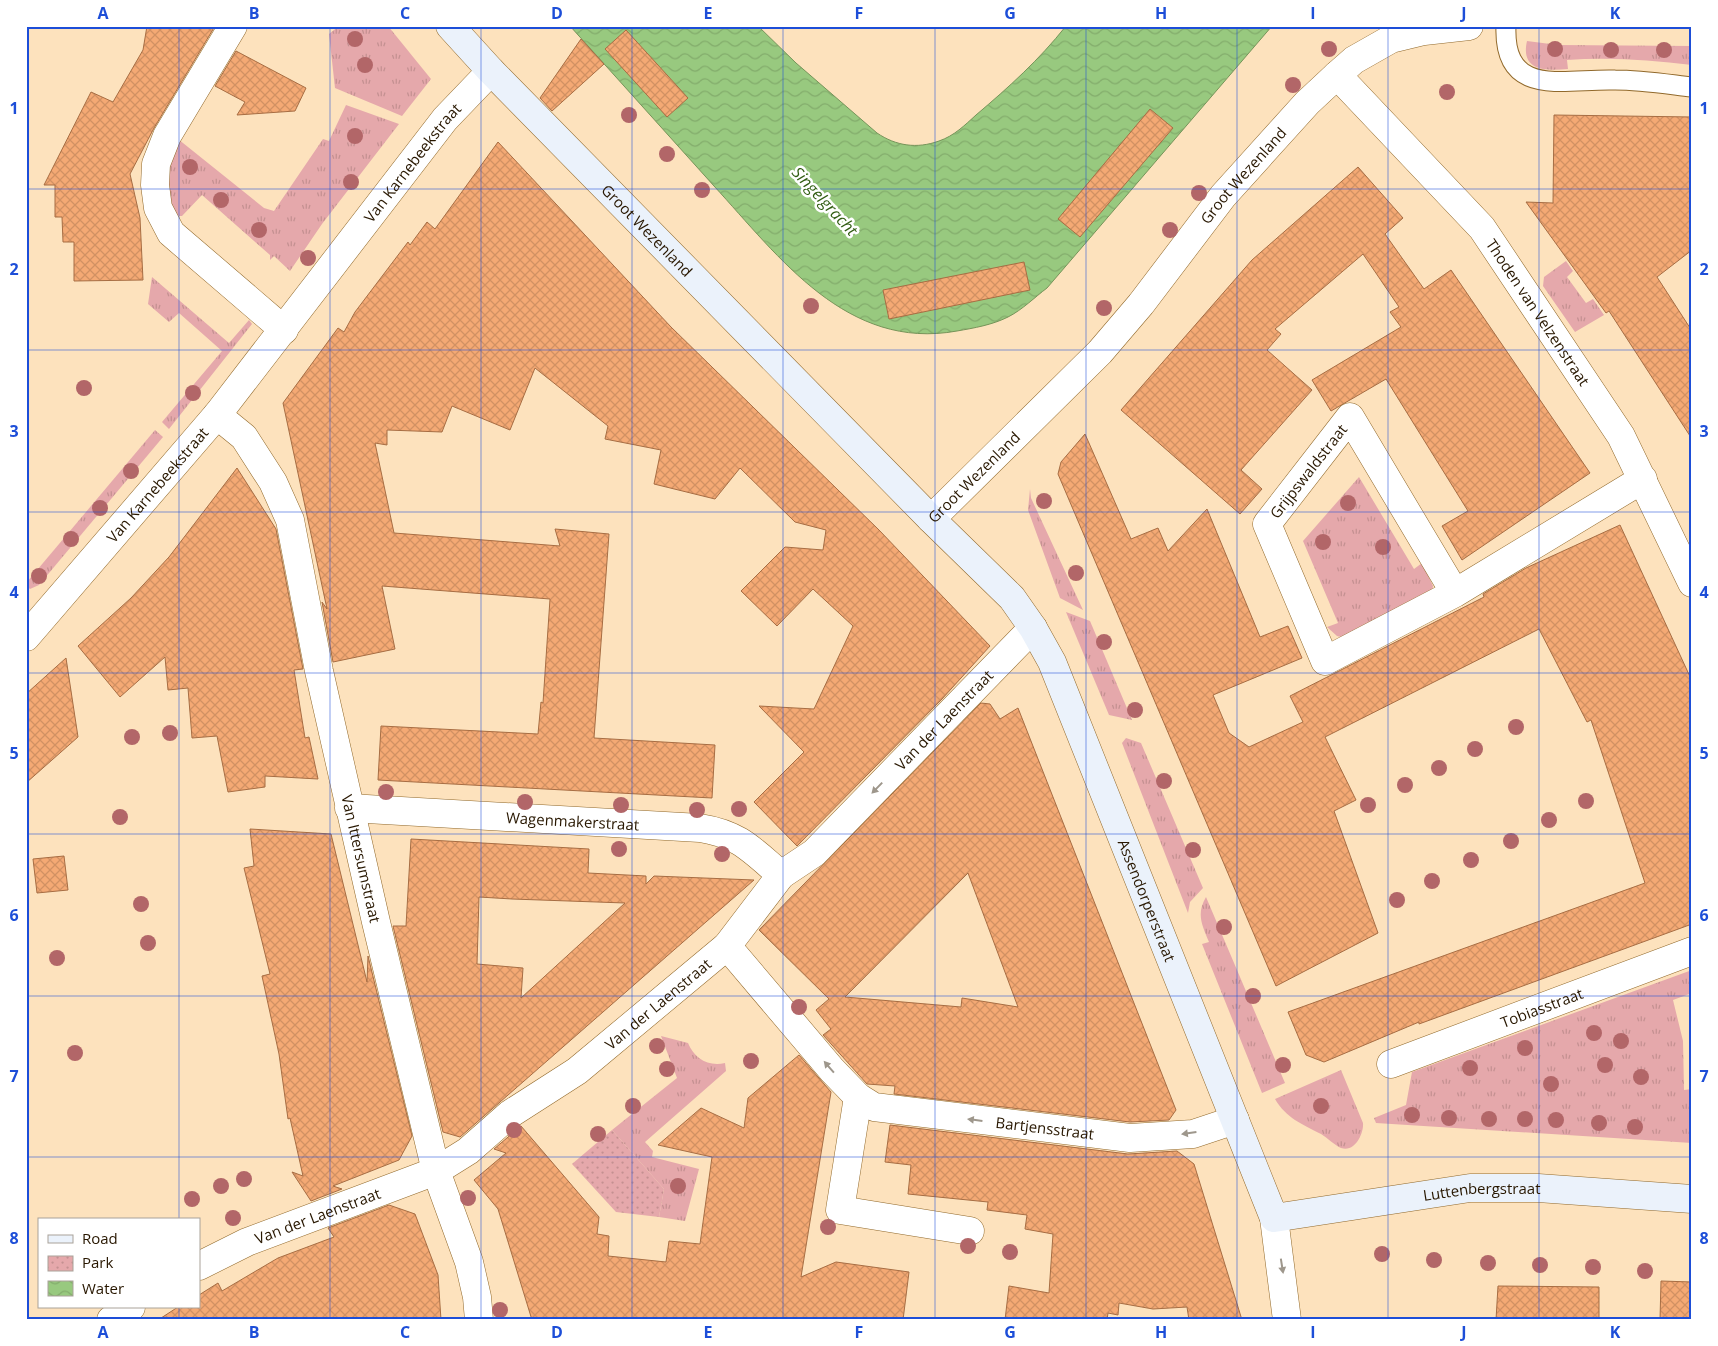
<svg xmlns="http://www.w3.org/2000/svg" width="1718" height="1346" font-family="'Open Sans',sans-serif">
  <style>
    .grass { fill: url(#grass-tufts) }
    .park { fill: url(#park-dots) }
    .water { fill: url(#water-waves); stroke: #769459 }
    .building { fill: url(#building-cross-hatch); stroke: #a76d43; fill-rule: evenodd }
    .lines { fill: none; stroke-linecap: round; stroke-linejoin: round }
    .lane-casing { stroke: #91692b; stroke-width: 21 }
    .street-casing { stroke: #91692b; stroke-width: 29 }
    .secondary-casing { stroke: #91692b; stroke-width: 29 }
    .lane { stroke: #fff; stroke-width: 19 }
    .street { stroke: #fff; stroke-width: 28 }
    .secondary { stroke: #ebf2fb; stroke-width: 28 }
    .tree { fill: #b26668 }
    .oneway { fill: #9e978c }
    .grid { fill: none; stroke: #1d4ed8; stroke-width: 1; stroke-opacity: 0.55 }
    .labels { text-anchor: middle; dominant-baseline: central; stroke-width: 5; stroke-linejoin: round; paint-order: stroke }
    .street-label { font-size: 15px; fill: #281700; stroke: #fff }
    .water-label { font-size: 16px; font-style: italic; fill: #315d12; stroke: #fff }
    .neatline { fill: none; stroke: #1d4ed8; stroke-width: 2 }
    .grid-label { font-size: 16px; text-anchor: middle; font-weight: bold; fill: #1d4ed8 }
  </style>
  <defs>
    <pattern id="grass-tufts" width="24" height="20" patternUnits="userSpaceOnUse" patternTransform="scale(1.25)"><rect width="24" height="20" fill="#e5a8ab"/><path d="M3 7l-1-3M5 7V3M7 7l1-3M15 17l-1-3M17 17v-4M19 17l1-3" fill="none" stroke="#c49091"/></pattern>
    <pattern id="park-dots" width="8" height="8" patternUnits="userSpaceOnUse" patternTransform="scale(1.25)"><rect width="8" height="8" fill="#e5a8ab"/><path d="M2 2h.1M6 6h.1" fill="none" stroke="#c49091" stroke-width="1.8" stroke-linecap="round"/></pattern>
    <pattern id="water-waves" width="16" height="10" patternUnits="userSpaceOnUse" patternTransform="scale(1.25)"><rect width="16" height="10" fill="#98c97f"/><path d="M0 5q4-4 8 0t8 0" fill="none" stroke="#83ac6c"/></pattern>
    <pattern id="building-cross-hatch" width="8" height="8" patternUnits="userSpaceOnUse" patternTransform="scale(1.25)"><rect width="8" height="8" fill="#f4a974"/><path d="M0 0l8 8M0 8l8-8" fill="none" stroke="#d19163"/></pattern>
  </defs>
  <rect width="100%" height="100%" fill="#fde2bd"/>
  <g class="grass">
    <polygon points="339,26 388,26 431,79 402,116 335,88 329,34"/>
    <path d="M1527 41 1558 45 1692 46V65C1650 60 1609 57 1567 60L1568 69C1547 71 1520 72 1527 41Z"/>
    <polygon points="346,105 399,124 322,224 290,271 274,256 270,260 270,255 202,195 182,216 179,216 174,211 164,186 178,139 264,208 274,211 323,139 329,141"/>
    <polygon points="1566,261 1573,271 1567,277 1586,303 1593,299 1604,315 1575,332 1543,286 1544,277"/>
    <polygon points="152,277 229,343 249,320 252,324 169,429 162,422 222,351 179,313 169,322 148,304"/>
    <polygon points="155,430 163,437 39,585 30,589 26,586 27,582"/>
    <polygon points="1359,477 1414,569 1422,563 1433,586 1432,591 1345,638 1337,636 1327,627 1338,623 1303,541"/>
    <polygon points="1030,489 1031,498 1083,610 1060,598 1028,510"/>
    <polygon points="1066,612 1090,621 1132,720 1109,715"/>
    <polygon points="1126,738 1141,743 1203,888 1190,902 1188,913 1122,743"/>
    <path d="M1206 897 1285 1083 1262 1093 1202 944 1209 942C1202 925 1196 914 1206 897Z"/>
    <polygon points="1692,970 1692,993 1673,1000 1683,1041 1684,1090 1692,1089 1692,1143 1376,1123 1374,1118 1406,1105 1412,1072"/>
    <path d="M661 1036 688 1043C694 1058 708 1067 725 1063L726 1071 645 1142 653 1151 652 1157 699 1169 685 1221 659 1217 664 1189 612 1130 677 1078Z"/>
    <path d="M1341 1070 1363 1123C1364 1133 1355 1153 1341 1148 1334 1145 1328 1138 1321 1134 1302 1124 1286 1118 1275 1099Z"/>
  </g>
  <polygon class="park" points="612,1130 664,1189 659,1217 616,1212 572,1164"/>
  <path class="water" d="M570 26H758L796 63 877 133C896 146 917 149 939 141 954 136 965 125 976 115 1009 87 1039 60 1066 26H1272L1047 288C1035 297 1022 310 1008 317 992 325 974 328 957 331 847 351 780 258 714 186 666 133 618 79 570 26Z"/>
  <g class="building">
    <polygon points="147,26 215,26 154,128 130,174 140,218 143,280 74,281 74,242 63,242 62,217 55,217 55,185 44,185 91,92 113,102 143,50"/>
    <polygon points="626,30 688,98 667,117 605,49"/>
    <polygon points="581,39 604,64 552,111 540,98"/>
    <polygon points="236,51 306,88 295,111 237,115 245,102 215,86"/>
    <polygon points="1150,109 1173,128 1080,237 1058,219"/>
    <polygon points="1554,115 1692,117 1692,250 1657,277 1692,331 1692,439 1609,311 1606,313 1526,202 1553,203"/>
    <polygon points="498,142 671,327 879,530 990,646 942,699 797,846 754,802 804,752 759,706 814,709 853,626 813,589 777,626 741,591 785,547 823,550 826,530 795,522 740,468 715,499 654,484 661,450 605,439 608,426 535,368 510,430 452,406 442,432 387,430 387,445 375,443 394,533 560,546 555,529 609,534 594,738 715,745 712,798 378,780 381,726 538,734 541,702 543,703 550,599 382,586 395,649 333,662 322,602 327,609 283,403 338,328 344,332 355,312 408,242 410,245 427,222 435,229"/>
    <polygon points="1358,167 1403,218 1385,234 1424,289 1451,270 1590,473 1462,560 1442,526 1468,511 1386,379 1331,411 1312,380 1401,327 1390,312 1399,307 1363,254 1275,329 1281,334 1267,350 1312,390 1241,470 1262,489 1240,514 1121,410 1252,260"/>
    <polygon points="1024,262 1030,290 889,319 883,290"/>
    <polygon points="1085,434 1131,539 1158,528 1168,551 1207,509 1260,637 1288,626 1302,658 1213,695 1229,733 1249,747 1303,722 1290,696 1484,597 1483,594 1526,568 1620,525 1692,681 1692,924 1419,1024 1419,1022 1324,1062 1306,1055 1288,1012 1645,883 1591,720 1587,722 1539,629 1325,737 1356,800 1334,811 1378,933 1276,986 1058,474 1061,462"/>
    <polygon points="237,468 276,529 303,669 294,670 305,738 309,737 318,779 265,776 265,787 228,792 217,736 192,738 188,688 168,690 165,657 120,697 78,646 131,598 169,557"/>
    <polygon points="66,658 78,737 26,783 26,694"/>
    <path d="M981 703 990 704 1000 719 1018 708 1176 1110 1169 1120 1130 1122 894 1094 895 1086 867 1084 823 1035 831 1029 816 1010 829 999 759 930ZM968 873 1018 1007 962 998 961 1007 845 997Z"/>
    <polygon points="250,829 331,834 367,982 368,956 412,1136 399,1160 333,1186 342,1189 311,1201 292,1172 303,1176 290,1118 288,1119 279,1054 262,976 270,974 244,868 254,866"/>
    <path d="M411 839 589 849 588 873 646 876V884L654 876 754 880 460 1137 443 1132 393 926H406ZM479 897 512 899 625 903 521 998 523 968 477 964Z"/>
    <polygon points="64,856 68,890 37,893 33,859"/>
    <polygon points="799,1055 831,1092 801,1277 836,1262 909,1272 903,1320 532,1320 498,1209 474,1180 506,1153 494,1149 521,1126 599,1217 597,1234 609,1236 608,1256 666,1262 669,1241 700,1244 712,1157 658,1145 701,1108 744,1128 748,1098"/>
    <polygon points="890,1125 1128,1154 1177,1151 1194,1164 1242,1320 1189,1320 1187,1307 1153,1309 1119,1303 1118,1315 1108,1313 1107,1320 1005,1320 1009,1286 1049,1293 1053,1234 1025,1229 1027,1215 987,1210 988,1202 908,1194 911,1165 885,1162"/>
    <polygon points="389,1205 415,1214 438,1275 441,1320 158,1320 178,1307 199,1307 199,1295 218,1283 222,1291 278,1258 334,1237 328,1228"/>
    <polygon points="1661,1281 1692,1282 1692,1320 1660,1320"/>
    <polygon points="1498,1286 1599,1287 1599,1320 1496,1320"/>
  </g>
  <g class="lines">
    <g class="lane-casing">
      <path id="lane" d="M1506 26C1503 100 1566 78 1615 80 1641 80 1666 84 1692 87"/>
    </g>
    <g class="street-casing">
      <g id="street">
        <polyline points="233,26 167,136 156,164 155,185 158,208 171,233 284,330"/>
        <path id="s1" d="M1337 75 1482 228 1621 436 1692 583"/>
        <path id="s2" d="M217 415 244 437 273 482 290 520 319 671 376 922 436 1171 469 1262 477 1297 479 1320"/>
        <path id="s3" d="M931 519 1100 352 1141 304 1223 196 1307 103 1337 75 1354 60 1391 39 1424 31 1469 26"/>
        <polyline points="1455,593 1350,417 1267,524 1325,661 1455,593 1643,479"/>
        <path id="s4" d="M26 637 217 415 445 119 491 71"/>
        <path id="s5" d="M349 808 700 828C739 834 752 850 781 875"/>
        <path id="s6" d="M727 946 832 1070 858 1097 874 1107 1130 1138 1193 1134 1235 1120"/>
        <path id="s7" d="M1391 1064 1692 951"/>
        <polyline points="858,1097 840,1210 970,1231"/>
        <polyline points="1274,1218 1287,1320"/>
        <path id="s8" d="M199 1266 247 1242 436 1171 468 1151 510 1114 577 1071 727 946 781 875 814 853 1033 628"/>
        <polyline points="111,1320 131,1307"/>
      </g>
    </g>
    <g class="secondary-casing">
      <g id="secondary">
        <path id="s9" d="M450 26 491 71 931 519 1012 598 1033 628 1052 662 1274 1218 1470 1188H1538L1692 1199"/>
      </g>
    </g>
    <use href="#lane" class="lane"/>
    <use href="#street" class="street"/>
    <use href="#secondary" class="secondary"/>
  </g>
  <g class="tree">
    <circle cx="355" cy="39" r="8"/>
    <circle cx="1329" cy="49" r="8"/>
    <circle cx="1555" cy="49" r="8"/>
    <circle cx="1611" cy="50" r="8"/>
    <circle cx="1664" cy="50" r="8"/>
    <circle cx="365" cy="65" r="8"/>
    <circle cx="1293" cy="85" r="8"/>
    <circle cx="1447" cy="92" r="8"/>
    <circle cx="629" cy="115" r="8"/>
    <circle cx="355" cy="136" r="8"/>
    <circle cx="667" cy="154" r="8"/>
    <circle cx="190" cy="167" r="8"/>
    <circle cx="351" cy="182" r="8"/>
    <circle cx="702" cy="190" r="8"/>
    <circle cx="1199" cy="193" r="8"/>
    <circle cx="221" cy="200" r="8"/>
    <circle cx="259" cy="230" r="8"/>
    <circle cx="1170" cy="230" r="8"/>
    <circle cx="308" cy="258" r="8"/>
    <circle cx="811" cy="306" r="8"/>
    <circle cx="1104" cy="308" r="8"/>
    <circle cx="84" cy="388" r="8"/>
    <circle cx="193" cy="393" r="8"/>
    <circle cx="131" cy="471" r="8"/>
    <circle cx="1044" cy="501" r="8"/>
    <circle cx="1348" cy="503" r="8"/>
    <circle cx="100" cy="508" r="8"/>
    <circle cx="71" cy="539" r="8"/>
    <circle cx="1323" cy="542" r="8"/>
    <circle cx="1383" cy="547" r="8"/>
    <circle cx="1076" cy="573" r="8"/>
    <circle cx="39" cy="576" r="8"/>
    <circle cx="1104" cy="642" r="8"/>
    <circle cx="1135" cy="710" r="8"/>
    <circle cx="1516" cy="727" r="8"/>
    <circle cx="170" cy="733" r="8"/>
    <circle cx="132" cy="737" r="8"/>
    <circle cx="1475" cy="749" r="8"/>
    <circle cx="1439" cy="768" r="8"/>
    <circle cx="1164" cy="781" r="8"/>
    <circle cx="1405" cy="785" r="8"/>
    <circle cx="386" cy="792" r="8"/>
    <circle cx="1586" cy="801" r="8"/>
    <circle cx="525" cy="802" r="8"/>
    <circle cx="621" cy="805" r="8"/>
    <circle cx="1368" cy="805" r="8"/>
    <circle cx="739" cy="809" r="8"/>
    <circle cx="697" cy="810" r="8"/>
    <circle cx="120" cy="817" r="8"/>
    <circle cx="1549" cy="820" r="8"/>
    <circle cx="1511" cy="841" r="8"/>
    <circle cx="619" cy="849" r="8"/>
    <circle cx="1193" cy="850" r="8"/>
    <circle cx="722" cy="854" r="8"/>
    <circle cx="1471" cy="860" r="8"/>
    <circle cx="1432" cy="881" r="8"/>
    <circle cx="1397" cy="900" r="8"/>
    <circle cx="141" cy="904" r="8"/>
    <circle cx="1224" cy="927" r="8"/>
    <circle cx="148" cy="943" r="8"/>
    <circle cx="57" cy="958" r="8"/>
    <circle cx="1253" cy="996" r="8"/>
    <circle cx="799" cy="1007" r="8"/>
    <circle cx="1594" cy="1033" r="8"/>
    <circle cx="1621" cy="1041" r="8"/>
    <circle cx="657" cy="1046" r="8"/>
    <circle cx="1525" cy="1048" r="8"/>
    <circle cx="75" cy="1053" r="8"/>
    <circle cx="751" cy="1061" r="8"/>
    <circle cx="1283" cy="1065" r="8"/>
    <circle cx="1605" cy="1065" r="8"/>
    <circle cx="1470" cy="1068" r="8"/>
    <circle cx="667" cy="1069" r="8"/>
    <circle cx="1641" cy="1077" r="8"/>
    <circle cx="1551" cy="1084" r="8"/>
    <circle cx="633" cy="1106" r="8"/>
    <circle cx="1321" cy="1106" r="8"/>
    <circle cx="1412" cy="1115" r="8"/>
    <circle cx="1449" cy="1118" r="8"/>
    <circle cx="1489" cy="1119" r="8"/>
    <circle cx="1525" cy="1119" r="8"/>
    <circle cx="1556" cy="1120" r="8"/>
    <circle cx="1599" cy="1123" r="8"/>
    <circle cx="1635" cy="1127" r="8"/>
    <circle cx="514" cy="1130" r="8"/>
    <circle cx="598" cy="1134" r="8"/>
    <circle cx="244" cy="1179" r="8"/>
    <circle cx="221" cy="1186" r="8"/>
    <circle cx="678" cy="1186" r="8"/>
    <circle cx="468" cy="1198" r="8"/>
    <circle cx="192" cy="1199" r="8"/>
    <circle cx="233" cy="1218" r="8"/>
    <circle cx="828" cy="1227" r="8"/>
    <circle cx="968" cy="1246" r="8"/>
    <circle cx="1010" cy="1252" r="8"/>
    <circle cx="1382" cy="1254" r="8"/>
    <circle cx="1434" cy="1260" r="8"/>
    <circle cx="1488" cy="1263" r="8"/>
    <circle cx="1540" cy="1265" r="8"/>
    <circle cx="1593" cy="1267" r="8"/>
    <circle cx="1645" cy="1271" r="8"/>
    <circle cx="500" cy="1310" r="8"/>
  </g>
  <defs><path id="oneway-solid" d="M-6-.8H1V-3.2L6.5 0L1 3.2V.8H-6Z" transform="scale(1.25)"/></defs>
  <g class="oneway">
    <use href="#oneway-solid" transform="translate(877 788) rotate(134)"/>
    <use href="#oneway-solid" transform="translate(829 1067) rotate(-131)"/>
    <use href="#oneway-solid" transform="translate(975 1120) rotate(-173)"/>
    <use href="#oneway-solid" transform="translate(1189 1133) rotate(172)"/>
    <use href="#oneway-solid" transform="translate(1282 1266) rotate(81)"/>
  </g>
  <path class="grid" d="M179 26V1220M330 26V1320M481 26V1320M632 26V1320M783 26V1320M935 26V1320M1086 26V1320M1237 26V1320M1388 26V1320M1539 26V1320M26 189H1692M26 350H1692M26 512H1692M26 673H1692M26 834H1692M26 996H1692M26 1157H1692M179 1307V1320"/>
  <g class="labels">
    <g class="street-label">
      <text stroke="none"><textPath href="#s4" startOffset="612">Van Karnebeekstraat</textPath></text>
      <text stroke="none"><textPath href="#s3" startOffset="465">Groot Wezenland</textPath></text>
      <text stroke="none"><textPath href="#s9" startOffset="284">Groot Wezenland</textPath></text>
      <text stroke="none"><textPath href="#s1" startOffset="312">Thoden van Velzenstraat</textPath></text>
      <text stroke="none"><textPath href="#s3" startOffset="60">Groot Wezenland</textPath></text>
      <text transform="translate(1308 471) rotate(-52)">Grijpswaldstraat</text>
      <text stroke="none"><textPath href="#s4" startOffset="201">Van Karnebeekstraat</textPath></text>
      <text stroke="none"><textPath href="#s8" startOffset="939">Van der Laenstraat</textPath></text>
      <text stroke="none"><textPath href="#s5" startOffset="224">Wagenmakerstraat</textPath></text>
      <text stroke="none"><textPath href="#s2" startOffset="476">Van Ittersumstraat</textPath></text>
      <text stroke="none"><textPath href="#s9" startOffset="1134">Assendorperstraat</textPath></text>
      <text stroke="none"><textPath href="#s8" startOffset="534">Van der Laenstraat</textPath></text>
      <text stroke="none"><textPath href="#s7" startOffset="161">Tobiasstraat</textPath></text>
      <text stroke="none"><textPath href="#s6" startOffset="391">Bartjensstraat</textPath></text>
      <text stroke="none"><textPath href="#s9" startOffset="1686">Luttenbergstraat</textPath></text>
      <text stroke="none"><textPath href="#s8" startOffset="129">Van der Laenstraat</textPath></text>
    </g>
    <g class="water-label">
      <text transform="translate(825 201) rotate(47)">Singelgracht</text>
    </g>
  </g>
  <rect width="1718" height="1346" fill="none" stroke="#ffffff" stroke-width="55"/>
  <rect x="38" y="1218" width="162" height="90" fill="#ffffff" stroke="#a9a299"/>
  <rect x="48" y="1235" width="25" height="8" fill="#ebf2fb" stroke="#a9a299"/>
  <text x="82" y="1244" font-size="15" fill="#281700">Road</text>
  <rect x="48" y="1256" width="25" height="15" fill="url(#park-dots)" stroke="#a9a299"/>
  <text x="82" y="1268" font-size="15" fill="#281700">Park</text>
  <rect x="48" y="1281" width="25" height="15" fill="url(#water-waves)" stroke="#a9a299"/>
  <text x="82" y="1294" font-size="15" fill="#281700">Water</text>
  <rect x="28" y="28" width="1662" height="1290" class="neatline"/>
  <g class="grid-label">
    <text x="103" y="19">A</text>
    <text x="254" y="19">B</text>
    <text x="405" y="19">C</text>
    <text x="557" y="19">D</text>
    <text x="708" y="19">E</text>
    <text x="859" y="19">F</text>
    <text x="1010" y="19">G</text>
    <text x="1161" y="19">H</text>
    <text x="1313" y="19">I</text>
    <text x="1464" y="19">J</text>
    <text x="1615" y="19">K</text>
    <text x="14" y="114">1</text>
    <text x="1704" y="114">1</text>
    <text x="14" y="275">2</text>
    <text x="1704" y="275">2</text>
    <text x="14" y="437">3</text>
    <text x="1704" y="437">3</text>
    <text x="14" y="598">4</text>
    <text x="1704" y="598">4</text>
    <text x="14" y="759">5</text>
    <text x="1704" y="759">5</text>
    <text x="14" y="921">6</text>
    <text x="1704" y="921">6</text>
    <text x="14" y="1082">7</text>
    <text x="1704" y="1082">7</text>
    <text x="14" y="1244">8</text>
    <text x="1704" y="1244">8</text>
    <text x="103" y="1338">A</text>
    <text x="254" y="1338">B</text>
    <text x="405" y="1338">C</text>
    <text x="557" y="1338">D</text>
    <text x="708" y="1338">E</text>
    <text x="859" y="1338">F</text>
    <text x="1010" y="1338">G</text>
    <text x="1161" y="1338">H</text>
    <text x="1313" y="1338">I</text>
    <text x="1464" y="1338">J</text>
    <text x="1615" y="1338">K</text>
  </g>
</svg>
